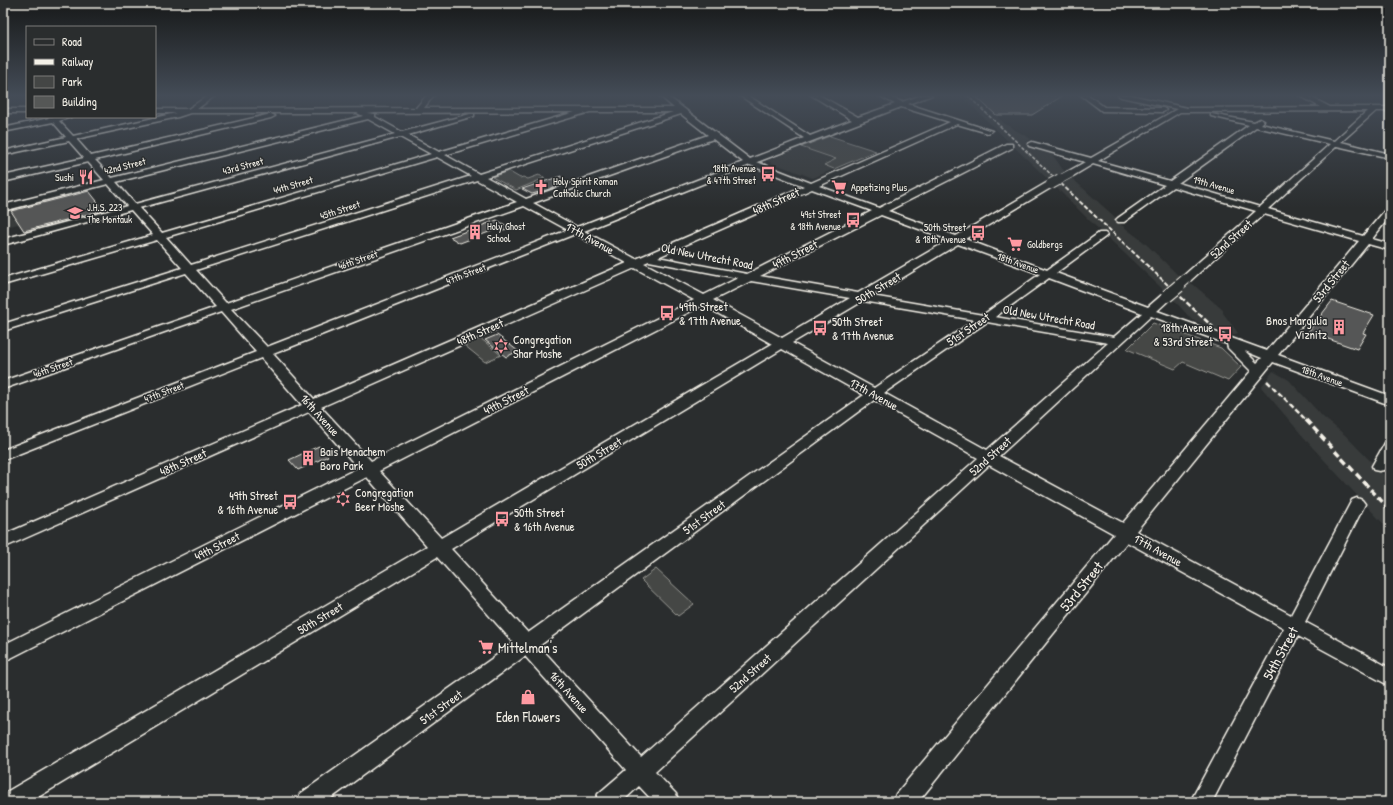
<svg xmlns="http://www.w3.org/2000/svg" width="1393" height="805" font-family="'Patrick Hand',sans-serif">
  <style>
    .built { fill: #373a3a }
    .green { fill: #444645; stroke: #9c9c96 }
    .building { fill: #555756; stroke: #f4f1e8 }
    .lines { fill: none; stroke-linecap: round; stroke-linejoin: round }
    .minor-casing { stroke: #f4f1e8; stroke-width: 3 }
    .minor { fill: #2a2d2e; fill-rule: evenodd }
    .rail-far3 { stroke: #f4f1e8; stroke-width: 1.5; stroke-dasharray: 3.5 1.5; stroke-linecap: butt }
    .rail-far2 { stroke: #f4f1e8; stroke-width: 2; stroke-dasharray: 4.5 2; stroke-linecap: butt }
    .rail-far1 { stroke: #f4f1e8; stroke-width: 2.5; stroke-dasharray: 5.5 2.5; stroke-linecap: butt }
    .rail { stroke: #f4f1e8; stroke-width: 3.5; stroke-dasharray: 7 3.5; stroke-linecap: butt }
    .minor-bridge-far2-casing { stroke: #f4f1e8; stroke-width: 9; stroke-linecap: butt }
    .minor-bridge-far1-casing { stroke: #f4f1e8; stroke-width: 12; stroke-linecap: butt }
    .minor-bridge-casing { stroke: #f4f1e8; stroke-width: 14; stroke-linecap: butt }
    .minor-bridge-far2 { stroke: #2a2d2e; stroke-width: 8 }
    .minor-bridge-far1 { stroke: #2a2d2e; stroke-width: 10 }
    .minor-bridge { stroke: #2a2d2e; stroke-width: 12 }
    .labels { text-anchor: middle; dominant-baseline: central; stroke-width: 3; stroke-linejoin: round; paint-order: stroke }
    .far-street-label { font-size: 10px; fill: #f4f1e8; stroke: #2a2d2e }
    .far-poi-label { font-size: 10px; fill: #f4f1e8; stroke: #2a2d2e; text-anchor: start }
    .street-label { font-size: 12px; fill: #f4f1e8; stroke: #2a2d2e }
    .poi-label { font-size: 12px; fill: #f4f1e8; stroke: #2a2d2e; text-anchor: start }
    .near-street-label { font-size: 14px; fill: #f4f1e8; stroke: #2a2d2e }
    .near-poi-label { font-size: 14px; fill: #f4f1e8; stroke: #2a2d2e; text-anchor: start }
  </style>
  <rect width="100%" height="100%" fill="#2a2d2e"/>
  <filter id="ink" filterUnits="userSpaceOnUse"><feTurbulence type="fractalNoise" baseFrequency=".025" numOctaves="2"/><feDisplacementMap in="SourceGraphic" scale="8" xChannelSelector="R" yChannelSelector="G"/><feConvolveMatrix kernelMatrix="1 2 1 2 8 2 1 2 1" color-interpolation-filters="sRGB"/></filter>
  <g filter="url(#ink)">
    <g class="built">
      <polygon points="960,95 974,95 1005,124 1031,139 1027,142 1036,149 1052,154 1064,171 1115,217 1119,223 1145,243 1179,276 1194,285 1223,310 1223,313 1238,333 1232,335 1192,320 1172,298 1089,220 1057,188"/>
      <polygon points="801,147 836,160 824,166 834,169 813,178 767,161"/>
      <polygon points="73,203 77,208 3,228 3,212 8,210 13,218"/>
      <polygon points="1273,371 1289,380 1323,417 1345,435 1390,481 1390,531 1312,447 1261,387"/>
    </g>
    <g class="green">
      <polygon points="830,136 876,151 834,169 824,165 836,159 801,147"/>
      <polygon points="508,171 520,178 523,177 528,179 539,175 545,178 516,190 492,177"/>
      <polygon points="1153,323 1221,348 1241,367 1228,381 1183,362 1175,369 1127,349"/>
      <polygon points="480,338 501,355 485,362 464,345"/>
      <polygon points="656,569 694,604 678,616 641,580"/>
    </g>
    <g class="building">
      <polygon points="974,95 1064,95 1032,115 996,115"/>
      <polygon points="561,176 563,183 547,190 532,194 522,189"/>
      <polygon points="89,191 104,210 24,231 11,211"/>
      <polygon points="497,220 510,228 500,231 497,229 460,243 450,237"/>
      <polygon points="1332,301 1374,315 1363,333 1366,334 1357,349 1308,332"/>
      <polygon points="497,335 518,351 506,357 485,340"/>
      <polygon points="319,446 328,456 298,470 289,460"/>
    </g>
    <g class="lines">
      <g class="minor-casing">
        <g id="minor">
          <path d="M209 95H216L197 109 416 108 427 95H434L424 108H674L659 95H666L750 159 804 138 739 95H747L810 136 852 120 811 95H819L858 117 895 104 878 95H887L902 102 922 95H932L908 104 992 131 988 133 957 124 819 186 879 208 1006 144H1012V148L888 211 956 236 1048 182H1054L1055 184 1054 186 965 239 1047 270 1099 233H1105L1107 235 1105 237 1056 273 1148 307 1163 294H1171L1172 296 1171 298 1157 311 1267 351 1359 241 1264 214 1190 281H1182L1181 279 1182 277 1256 211 1173 187 1124 222H1118L1116 220 1118 218 1165 185 1093 164 1073 176H1067L1066 174 1067 172 1085 162 1029 146 1028 144 1032 142 1091 158 1177 109 1121 97 1118 95H1131L1187 108 1320 107 1299 95H1307L1330 107H1390V111H1376L1341 142 1390 154V158L1337 146 1268 209 1363 236 1387 208 1390 207V216L1372 239 1390 244V250L1368 244 1278 355 1390 396V405L1273 362 1136 531 1291 615 1352 500 1357 498 1362 500 1365 504 1305 622 1390 668V686L1298 636 1212 802H1190L1284 628 1127 542 918 802H893L896 794 1114 534 989 465 655 772 676 794 679 802H654L639 786 622 802H595L598 794 626 770 525 656 326 802H297L300 794 514 643 437 557 30 802H3V794L427 546 367 477 3 662V645L358 468 309 412 3 548V535L302 405 261 358 3 460V450L256 352 221 312 3 389V381L216 307 186 273 3 331V324L182 268 157 240 3 285V279L153 235 131 210 3 245V239L127 206 108 184 3 211V205L104 180 88 162 3 182V176L84 158 69 141 3 155V151L66 137 53 122 3 132V128L49 118 48 117H71L59 121 73 136 176 113H155V109H188ZM901 107 950 122 811 183 757 162ZM1367 111 1334 141 1261 124 1264 121 1260 119 1254 122 1211 114V116L1249 125 1170 181 1098 161 1180 112ZM575 112 439 152 408 135 474 116V114H470L402 132 375 117V114L367 113ZM590 112H673L479 174 445 155ZM190 113H357L363 116 112 178 95 160 271 118 275 116 271 114 91 156 76 139 178 117ZM681 114 708 135 526 199 486 177ZM368 119 395 134 135 204 116 182ZM1256 127 1330 144 1260 207 1178 183ZM400 137 431 154 162 233 139 208ZM713 139 743 162 577 227 533 203ZM437 157 471 176 191 265 166 237ZM750 165 804 186 636 259 584 231ZM477 180 517 202 226 303 196 270ZM812 189 872 211 747 274 658 257ZM524 206 568 230 267 347 231 309ZM881 215 949 240 858 293 760 276ZM575 234 627 263 314 399 273 354ZM958 244 1040 274 983 315 872 296ZM649 261 738 278 704 295 644 263ZM635 268 694 300 371 461 321 407ZM1049 278 1142 313 1114 337 995 317ZM751 281 757 282 850 298 782 338 713 300ZM863 301 975 320 874 388 792 343ZM703 305 772 344 441 538 379 471ZM1151 316 1227 344 1228 348 1251 371 1123 523 999 456ZM987 322 1108 343 987 450 884 393ZM782 349 864 395 528 633 451 549ZM1245 351 1262 358 1257 363ZM874 400 978 458 641 757 539 646Z"/>
          <polygon points="1081,95 1088,95 1104,107 1163,108 1166,110 1163,112 1102,111"/>
          <rect x="3" y="109" width="24" height="4"/>
          <path d="M1390 441C1390 453 1390 460 1384 470L1379 471 1374 470 1372 466 1385 443Z"/>
        </g>
      </g>
      <use href="#minor" class="minor"/>
      <polyline class="rail-far3" points="967,95 1057,180"/>
      <polyline class="rail-far2" points="1056,179 1170,287"/>
      <g class="rail-far1">
        <polyline points="1169,286 1213,327"/>
        <polyline points="1267,381 1307,421"/>
      </g>
      <polyline class="rail" points="1306,420 1390,510"/>
      <g class="minor-bridge-far2-casing">
        <polyline id="minor-bridge-far2" points="1059,180 1070,174"/>
      </g>
      <g class="minor-bridge-far1-casing">
        <g id="minor-bridge-far1">
          <polyline points="1051,184 1060,179"/>
          <polyline points="1177,287 1186,279"/>
        </g>
      </g>
      <g class="minor-bridge-casing">
        <polyline id="minor-bridge" points="1167,296 1179,286"/>
      </g>
      <use href="#minor-bridge-far2" class="minor-bridge-far2"/>
      <use href="#minor-bridge-far1" class="minor-bridge-far1"/>
      <use href="#minor-bridge" class="minor-bridge"/>
    </g>
  </g>
  <linearGradient id="sky" x2="0" y2="1"><stop stop-color="#171919"/><stop offset="0.46" stop-color="#444c57"/><stop offset="1" stop-color="#444c57" stop-opacity="0"/></linearGradient>
  <rect width="1393" height="208" fill="url(#sky)"/>
  <defs>
    <g id="bus-bare" transform="scale(1.2)"><path d="M-5-6H5V4H4V6H2V4H-2V6H-4V4H-5ZM-3.5-4V0h7V-4ZM-3.5 1.2v1.5H-2V1.2ZM2 1.2v1.5H3.5V1.2Z" fill="#ff9aa2" stroke="#2a2d2e" stroke-width="2.5" paint-order="stroke"/></g>
    <g id="restaurant-bare" transform="scale(1.2)"><path d="M-5-6h1v4h1v-4h1v4h1v-4h1v5L-1.5 .5V6h-2V.5L-5-1ZM5-6V6H3V1.5H1.5Q1.5-4 5-6Z" fill="#ff9aa2" stroke="#2a2d2e" stroke-width="2.5" paint-order="stroke"/></g>
    <g id="church-bare" transform="scale(1.2)"><path d="M-1.2-6h2.4v3.5h3.3v2.4h-3.3V6h-2.4V-.1h-3.3v-2.4h3.3Z" fill="#ff9aa2" stroke="#2a2d2e" stroke-width="2.5" paint-order="stroke"/></g>
    <g id="supermarket-bare" transform="scale(1.2)"><path d="M-6-5.5h2.5l.6 2H6L4.5 2H-2.5L-4.4-4H-6ZM-1.5 3.2a1.3 1.3 0 1 0 .1 0ZM3 3.2a1.3 1.3 0 1 0 .1 0Z" fill="#ff9aa2" stroke="#2a2d2e" stroke-width="2.5" paint-order="stroke"/></g>
    <g id="school-bare" transform="scale(1.2)"><path d="M0-5L7-2L0 1L-7-2ZM-4 1L0 2.5L4 1V4Q0 6-4 4Z" fill="#ff9aa2" stroke="#2a2d2e" stroke-width="2.5" paint-order="stroke"/></g>
    <g id="building-bare" transform="scale(1.2)"><path d="M-4-6H4V6H1V3H-1V6H-4ZM-2.5-4.3h1.7v1.8h-1.7ZM.8-4.3h1.7v1.8H.8ZM-2.5-1h1.7V.8h-1.7ZM.8-1h1.7V.8H.8Z" fill="#ff9aa2" stroke="#2a2d2e" stroke-width="2.5" paint-order="stroke"/></g>
    <g id="synagogue-bare" transform="scale(1.2)"><path d="M0-6.5L5.6 3.2H-5.6ZM0 6.5L5.6-3.2H-5.6Z" fill="#ff9aa2" stroke="#2a2d2e" stroke-width="2.5" paint-order="stroke"/></g>
    <g id="shop-bare" transform="scale(1.2)"><path d="M-5-2.5h2.3a2.7 3.5 0 0 1 5.4 0H5L5.5 6h-11ZM-1.5-2.5h3a1.5 2.3 0 0 0-3 0Z" fill="#ff9aa2" stroke="#2a2d2e" stroke-width="2.5" paint-order="stroke"/></g>
  </defs>
  <g fill-rule="evenodd">
    <use href="#bus-bare" x="768" y="174"/>
    <use href="#restaurant-bare" x="86" y="177"/>
    <use href="#church-bare" x="541" y="187"/>
    <use href="#supermarket-bare" x="839" y="187"/>
    <use href="#school-bare" x="75" y="213"/>
    <use href="#bus-bare" x="853" y="220"/>
    <use href="#building-bare" x="475" y="232"/>
    <use href="#bus-bare" x="978" y="233"/>
    <use href="#supermarket-bare" x="1015" y="244"/>
    <use href="#bus-bare" x="667" y="313"/>
    <use href="#building-bare" x="1339" y="327"/>
    <use href="#bus-bare" x="820" y="328"/>
    <use href="#bus-bare" x="1225" y="334"/>
    <use href="#synagogue-bare" x="501" y="346"/>
    <use href="#building-bare" x="308" y="458"/>
    <use href="#synagogue-bare" x="343" y="499"/>
    <use href="#bus-bare" x="290" y="502"/>
    <use href="#bus-bare" x="502" y="519"/>
    <use href="#supermarket-bare" x="486" y="647"/>
    <use href="#shop-bare" x="528" y="697"/>
  </g>
  <g class="labels">
    <g class="far-street-label">
      <text transform="translate(125 166) rotate(-14)">42nd Street</text>
      <text transform="translate(243 166) rotate(-15)">43rd Street</text>
      <text transform="translate(293 185) rotate(-16)">44th Street</text>
      <text transform="translate(1214 185) rotate(16)">19th Avenue</text>
      <text transform="translate(340 210) rotate(-18)">45th Street</text>
      <text transform="translate(358 260) rotate(-19)">46th Street</text>
      <text transform="translate(1018 263) rotate(20)">18th Avenue</text>
      <text transform="translate(466 274) rotate(-21)">47th Street</text>
      <text transform="translate(53 368) rotate(-19)">46th Street</text>
      <text transform="translate(1322 376) rotate(20)">18th Avenue</text>
      <text transform="translate(164 392) rotate(-21)">47th Street</text>
    </g>
    <g class="far-poi-label">
      <text x="756" y="168" text-anchor="end">18th Avenue<tspan x="756" dy="12">&amp; 47th Street</tspan></text>
      <text x="74" y="177" text-anchor="end">Sushi</text>
      <text x="553" y="181">Holy Spirit Roman<tspan x="553" dy="12">Catholic Church</tspan></text>
      <text x="851" y="187">Appetizing Plus</text>
      <text x="87" y="207">J.H.S. 223<tspan x="87" dy="12">The Montauk</tspan></text>
      <text x="841" y="214" text-anchor="end">49st Street<tspan x="841" dy="12">&amp; 18th Avenue</tspan></text>
      <text x="487" y="226">Holy Ghost<tspan x="487" dy="12">School</tspan></text>
      <text x="966" y="227" text-anchor="end">50th Street<tspan x="966" dy="12">&amp; 18th Avenue</tspan></text>
      <text x="1027" y="244">Goldbergs</text>
    </g>
    <g class="street-label">
      <text transform="translate(776 201) rotate(-24)">48th Street</text>
      <text transform="translate(590 238) rotate(29)">17th Avenue</text>
      <text transform="translate(1231 239) rotate(-42)">52nd Street</text>
      <text transform="translate(795 254) rotate(-27)">49th Street</text>
      <text transform="translate(707 256) rotate(11)">Old New Utrecht Road</text>
      <text transform="translate(1331 281) rotate(-51)">53rd Street</text>
      <text transform="translate(878 288) rotate(-31)">50th Street</text>
      <text transform="translate(1049 317) rotate(10)">Old New Utrecht Road</text>
      <text transform="translate(968 329) rotate(-34)">51st Street</text>
      <text transform="translate(480 332) rotate(-24)">48th Street</text>
      <text transform="translate(874 394) rotate(29)">17th Avenue</text>
      <text transform="translate(506 400) rotate(-27)">49th Street</text>
      <text transform="translate(320 415) rotate(48)">16th Avenue</text>
      <text transform="translate(599 453) rotate(-31)">50th Street</text>
      <text transform="translate(990 456) rotate(-42)">52nd Street</text>
      <text transform="translate(183 462) rotate(-24)">48th Street</text>
      <text transform="translate(704 517) rotate(-36)">51st Street</text>
      <text transform="translate(217 546) rotate(-27)">49th Street</text>
      <text transform="translate(1158 550) rotate(29)">17th Avenue</text>
      <text transform="translate(320 618) rotate(-31)">50th Street</text>
      <text transform="translate(750 673) rotate(-42)">52nd Street</text>
      <text transform="translate(569 692) rotate(48)">16th Avenue</text>
      <text transform="translate(441 707) rotate(-36)">51st Street</text>
    </g>
    <g class="poi-label">
      <text x="679" y="306">49th Street<tspan x="679" dy="14">&amp; 17th Avenue</tspan></text>
      <text x="1327" y="320" text-anchor="end">Bnos Margulia<tspan x="1327" dy="14">Viznitz</tspan></text>
      <text x="832" y="321">50th Street<tspan x="832" dy="14">&amp; 17th Avenue</tspan></text>
      <text x="1213" y="327" text-anchor="end">18th Avenue<tspan x="1213" dy="14">&amp; 53rd Street</tspan></text>
      <text x="513" y="339">Congregation<tspan x="513" dy="14">Shar Moshe</tspan></text>
      <text x="320" y="451">Bais Menachem<tspan x="320" dy="14">Boro Park</tspan></text>
      <text x="355" y="492">Congregation<tspan x="355" dy="14">Beer Moshe</tspan></text>
      <text x="278" y="495" text-anchor="end">49th Street<tspan x="278" dy="14">&amp; 16th Avenue</tspan></text>
      <text x="514" y="512">50th Street<tspan x="514" dy="14">&amp; 16th Avenue</tspan></text>
    </g>
    <g class="near-street-label">
      <text transform="translate(1081 586) rotate(-51)">53rd Street</text>
      <text transform="translate(1280 653) rotate(-62)">54th Street</text>
    </g>
    <g class="near-poi-label">
      <text x="498" y="647">Mittelman's</text>
      <text x="528" y="716" text-anchor="middle">Eden Flowers</text>
    </g>
  </g>
  <rect width="1393" height="805" fill="none" stroke="#2a2d2e" stroke-width="16"/>
  <rect x="8" y="8" width="1377" height="789" fill="none" stroke="#f4f1e8" stroke-width="1.5" filter="url(#ink)"/>
  <rect x="26" y="26" width="130" height="92" fill="#2a2d2e" stroke="#7b7b78"/>
  <rect x="34" y="39" width="20" height="6" fill="#2a2d2e" stroke="#7b7b78"/>
  <text x="62" y="46" font-size="12" fill="#f4f1e8">Road</text>
  <rect x="34" y="59" width="20" height="6" fill="#f4f1e8" stroke="#7b7b78"/>
  <text x="62" y="66" font-size="12" fill="#f4f1e8">Railway</text>
  <rect x="34" y="76" width="20" height="12" fill="#444645" stroke="#7b7b78"/>
  <text x="62" y="86" font-size="12" fill="#f4f1e8">Park</text>
  <rect x="34" y="96" width="20" height="12" fill="#555756" stroke="#7b7b78"/>
  <text x="62" y="106" font-size="12" fill="#f4f1e8">Building</text>
</svg>
